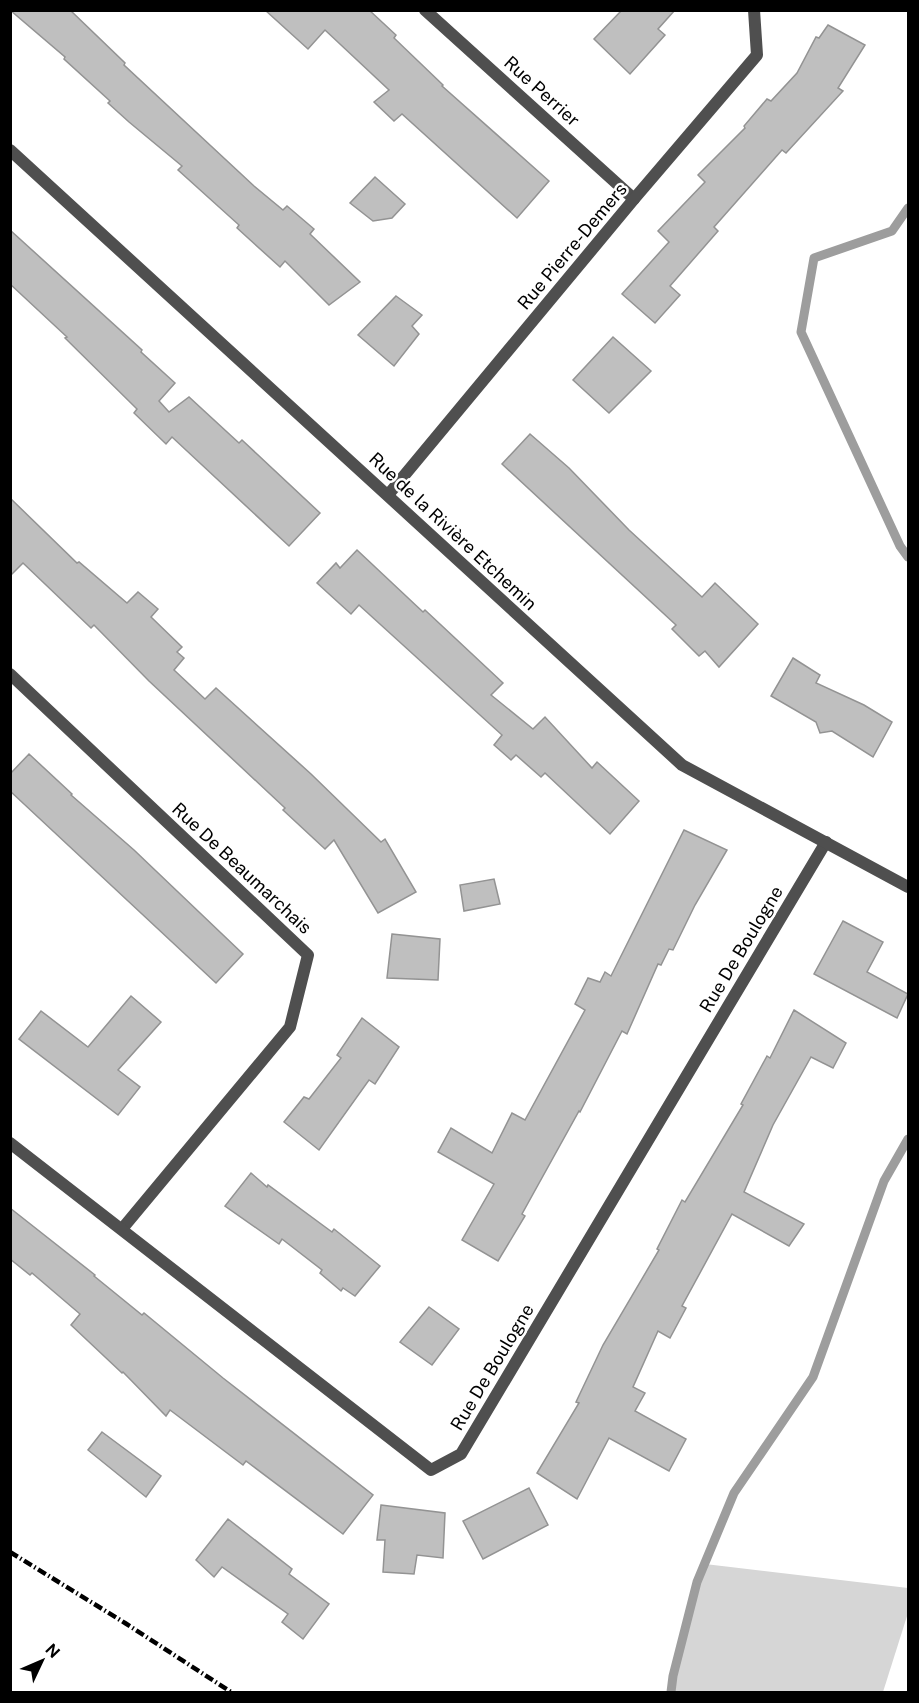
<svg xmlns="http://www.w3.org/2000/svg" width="919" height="1703" font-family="'Public Sans',sans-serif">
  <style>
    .green { fill: #d6d6d6 }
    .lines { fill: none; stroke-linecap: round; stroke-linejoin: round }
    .stream { stroke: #9d9d9d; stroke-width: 9 }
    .building { fill: #bfbfbf; stroke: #939393; stroke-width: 1.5 }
    .minor { stroke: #4f4f4f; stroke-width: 12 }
    .tertiary { stroke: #4f4f4f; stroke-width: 12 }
    .rail { stroke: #000; stroke-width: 4.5; stroke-dasharray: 9 3 1.5 3; stroke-linecap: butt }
    .labels { text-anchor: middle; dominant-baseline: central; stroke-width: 5; stroke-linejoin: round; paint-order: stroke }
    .street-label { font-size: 18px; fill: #000; stroke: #fff }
  </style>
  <rect width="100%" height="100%" fill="#fff"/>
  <polygon class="green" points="705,1564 908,1588 908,1613 883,1692 671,1692 673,1676"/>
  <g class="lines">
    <g class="stream">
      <polyline points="908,208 892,231 814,258 801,332 900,546 908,557"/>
      <polyline points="671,1692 673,1676 697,1582 734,1493 813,1377 884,1181 908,1139"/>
    </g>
  </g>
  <g class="building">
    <polygon points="10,10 70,10 125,63 124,65 254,186 283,210 287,206 314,229 310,234 360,282 329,305 285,261 280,267 237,228 239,225 178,170 182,166 129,122 108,103 110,101 64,59 65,57"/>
    <polygon points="265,10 369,10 396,35 394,38 443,85 442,86 549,181 517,218 402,114 394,121 374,102 389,90 325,30 308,49"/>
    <polygon points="622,10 675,10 658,29 665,35 630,74 594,39"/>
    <polygon points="828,25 865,45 838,88 843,91 786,153 782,150 714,227 718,231 670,286 680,295 655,323 622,294 669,242 658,231 705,182 698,175 745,128 744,126 767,99 771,101 797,73 816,37 819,38"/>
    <polygon points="375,177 405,204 392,218 373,221 350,203"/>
    <polygon points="10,230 142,350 141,352 175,383 159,401 169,412 189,397 239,443 242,440 320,513 289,546 172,437 166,444 134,413 137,409 65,338 67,337 10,284"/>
    <polygon points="396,296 422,315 412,326 419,334 394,366 358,335"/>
    <polygon points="613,337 651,371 609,413 573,380"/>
    <polygon points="530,434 569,468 629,530 702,597 715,583 758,624 719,667 705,651 699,656 672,629 676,625 502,464"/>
    <polygon points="10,498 77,563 79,562 127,603 138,592 158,609 151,617 182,647 177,652 184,658 174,670 205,699 216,688 311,774 381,842 385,839 416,892 378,913 334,840 325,849 283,810 285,808 149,681 94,625 91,628 23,563 10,576"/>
    <polygon points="357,550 423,612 425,610 503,683 491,695 533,729 545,717 592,768 597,762 639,801 610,834 545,773 541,777 516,755 511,760 494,745 502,735 359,605 351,614 317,583 336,563 340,568"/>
    <polygon points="793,658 820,675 816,683 864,705 892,722 873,757 832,731 820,733 816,722 771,696"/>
    <polygon points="29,754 72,794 71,795 134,850 243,954 216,983 10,791 10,774"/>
    <polygon points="684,830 727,850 695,905 673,950 669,949 661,965 658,964 627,1034 622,1031 580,1112 579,1111 522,1214 525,1216 498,1261 462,1240 494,1184 438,1152 451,1128 492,1153 512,1113 525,1120 585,1010 575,1004 588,978 600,982 605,972 611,976"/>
    <polygon points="494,879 500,904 464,911 460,885"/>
    <polygon points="843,921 883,942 867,972 908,994 897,1018 814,974"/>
    <polygon points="392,934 440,939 438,980 387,978"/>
    <polygon points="131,996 161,1022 118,1070 140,1087 118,1115 19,1039 41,1011 88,1047"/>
    <polygon points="794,1010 846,1043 833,1068 811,1057 773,1125 744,1192 804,1224 789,1246 732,1214 682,1306 686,1308 670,1338 658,1331 633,1387 645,1393 635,1411 686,1439 669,1471 609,1438 577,1499 537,1473 579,1403 576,1402 603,1345 659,1250 657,1249 682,1200 685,1202 743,1105 741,1104 767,1056 770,1058"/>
    <polygon points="362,1018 399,1047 375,1084 369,1080 319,1150 284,1122 304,1097 309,1099 341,1058 337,1055"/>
    <polygon points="251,1173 267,1187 268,1185 332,1232 334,1229 380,1266 355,1296 343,1288 341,1291 320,1273 322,1270 282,1239 279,1244 225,1206"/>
    <polygon points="10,1208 95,1275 94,1276 142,1315 144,1313 223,1378 373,1495 343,1534 246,1461 243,1465 170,1410 166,1416 123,1372 122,1373 71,1325 80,1314 32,1273 30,1275 10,1259"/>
    <polygon points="429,1307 459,1329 432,1365 400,1342"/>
    <polygon points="102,1432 161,1476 146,1497 88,1450"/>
    <polygon points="529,1488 548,1525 483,1559 463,1521"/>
    <polygon points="381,1505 445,1513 443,1558 417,1555 414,1574 383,1572 385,1540 377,1540"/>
    <polygon points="228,1519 292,1569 289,1574 329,1604 303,1639 282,1622 288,1614 222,1567 214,1577 196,1560"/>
  </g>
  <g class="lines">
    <g class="minor">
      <polyline points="425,10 634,199"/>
      <polyline points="388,495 634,199 757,55 754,10"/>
      <polyline points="10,674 308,955 290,1027 122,1229"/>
      <polyline points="10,1143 431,1470 461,1454 826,842"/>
    </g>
    <polyline class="tertiary" points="10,150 682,765 908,887"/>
    <polyline class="rail" points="10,1552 125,1623 231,1692"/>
  </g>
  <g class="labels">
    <g class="street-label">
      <text transform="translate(542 91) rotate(42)">Rue Perrier</text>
      <text transform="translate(572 246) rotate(-50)">Rue Pierre-Demers</text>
      <text transform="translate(453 531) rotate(43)">Rue de la Rivière Etchemin</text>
      <text transform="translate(242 868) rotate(43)">Rue De Beaumarchais</text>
      <text transform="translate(741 949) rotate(-59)">Rue De Boulogne</text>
      <text transform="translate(492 1367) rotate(-59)">Rue De Boulogne</text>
    </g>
  </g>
  <rect width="919" height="1703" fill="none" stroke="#000000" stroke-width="24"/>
  <g transform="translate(42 1661) rotate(46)" stroke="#ffffff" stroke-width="4.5" paint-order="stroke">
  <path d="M0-4.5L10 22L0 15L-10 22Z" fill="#000000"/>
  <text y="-9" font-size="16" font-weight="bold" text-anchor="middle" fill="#000000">N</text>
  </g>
</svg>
